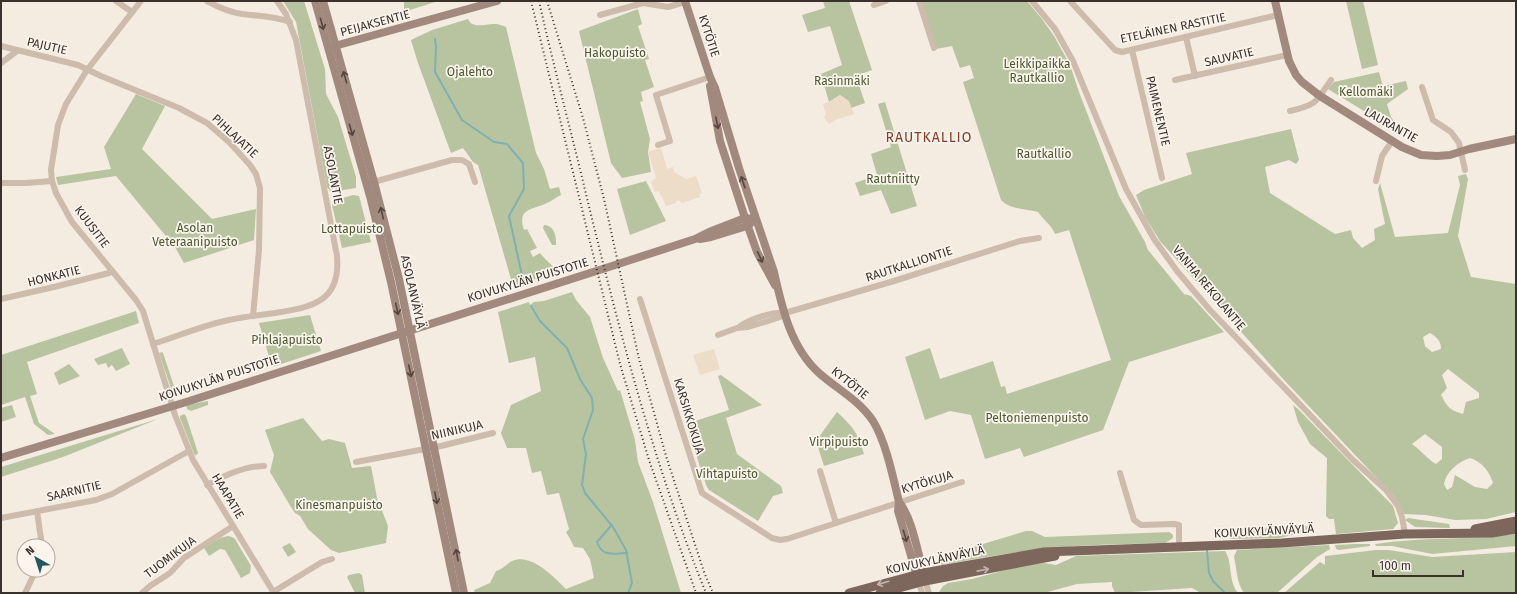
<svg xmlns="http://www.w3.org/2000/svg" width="1517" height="594" font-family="'Fira Sans',sans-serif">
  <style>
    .green { fill: #b8c4a0; fill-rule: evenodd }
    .plaza { fill: #ecdcc8 }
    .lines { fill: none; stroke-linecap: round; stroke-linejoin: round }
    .stream { stroke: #7fb0b2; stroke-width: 2 }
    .street { stroke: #cdbbac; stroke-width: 6 }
    .secondary { stroke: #a18a7d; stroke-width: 8 }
    .primary { stroke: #7d675c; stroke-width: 9 }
    .rail { stroke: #3b302b; stroke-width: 2; stroke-dasharray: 1 3; stroke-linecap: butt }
    .oneway { stroke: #544640 }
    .oneway2 { stroke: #c2b5ac }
    .labels { text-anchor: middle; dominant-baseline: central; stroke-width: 3.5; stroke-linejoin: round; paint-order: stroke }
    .street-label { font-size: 12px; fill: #3b302b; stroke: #fbf5ee }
    .park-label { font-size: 12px; fill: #4a5a2e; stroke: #fbf5ee }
    .quarter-label { font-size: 14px; letter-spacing: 1px; fill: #8c3b22; stroke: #fbf5ee }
  </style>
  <rect width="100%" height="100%" fill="#f4ebe1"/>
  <g class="green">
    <polygon points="283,1 304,1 325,69 326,94 338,117 356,177 356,188 331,192 327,187 296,22"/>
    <polygon points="404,1 438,1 404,12"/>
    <polygon points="823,1 849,1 872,70 856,76 865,103 851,108 847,100 840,95 829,102 821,74 842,65 830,26 808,32 802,15 825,8"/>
    <path d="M921 1H1027L1042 19 1054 36 1070 65 1079 92 1119 196 1145 242 1148 250 1184 294 1191 296 1224 332 1129 362 1103 430 1024 457 1020 448 985 459 971 415 950 411 925 420 905 357 930 348 940 379 993 361 1001 387 1005 386 1007 394 1111 360 1069 230 1055 234C1051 224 1044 221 1038 212 1026 209 1009 209 1001 200L963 82 974 78 970 65 960 68 952 46 936 49Z"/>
    <polygon points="1346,1 1363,1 1378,65 1362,69"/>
    <polygon points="638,9 642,24 638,26 649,59 645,60 654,87 641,92 643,101 640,102 650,139 648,152 651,172 622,178 611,163 579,31"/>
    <path d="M468 19C473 30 486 23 496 24 499 24 503 26 506 27L536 153 544 169 550 189 559 187 561 195C556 197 552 201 547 203 532 210 517 208 524 230L527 229 537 248 530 251 533 257 540 253C545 260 553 265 557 272L513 286 478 165 473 162 463 148 451 153 418 63 411 40 432 30Z"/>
    <polygon points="1379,72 1383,86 1406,81 1408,89 1387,104 1391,117 1397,126 1377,119 1328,89 1334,82"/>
    <polygon points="136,94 165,106 142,149 212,219 256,209 254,240 184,263 175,247 116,176 58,185 56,177 111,169 104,147"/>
    <polygon points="885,102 917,206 891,214 881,190 860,196 855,183 877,175 871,154 891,147 878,104"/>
    <path d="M1291 129 1299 160 1296 164 1289 160 1265 167 1270 193 1335 234 1351 230 1353 238 1362 248 1375 240 1374 229 1385 224 1378 189 1380 183 1395 237 1448 233 1460 185 1458 176 1466 174 1468 179 1458 236 1471 277 1516 284V512L1486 519 1455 520 1426 515 1404 514 1394 496 1284 380 1160 241 1145 217 1136 195 1144 190 1192 174 1186 153ZM1430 333C1437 337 1441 341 1441 349L1432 352 1425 346 1423 337ZM1448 369 1479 393V398L1466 402 1463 414C1450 410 1448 408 1441 395L1447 388 1442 375ZM1425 434 1442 447V459L1436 464C1427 459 1421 450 1412 444ZM1470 458C1481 461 1490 472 1493 483L1487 489 1475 487 1455 475 1452 487 1447 490 1444 484C1446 472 1458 462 1470 458Z"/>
    <polygon points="646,181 666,221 630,235 617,189"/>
    <polygon points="353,195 359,196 371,242 342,248 332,205 336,200"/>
    <path d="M544 225C555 226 556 236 556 245H552L543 228Z"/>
    <path d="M572 292 576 300 590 317 603 358 618 391 620 390 635 440 638 462 653 502 681 593H475L474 590 490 583 496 571C503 569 506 564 512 561 531 552 555 578 566 589L594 578 590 559 583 548 574 547C573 544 568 535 566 532L569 529 559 493 547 495 541 471 532 473 526 448H507L501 433 511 405 541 391 535 357 509 363 498 312 529 302 530 305 534 302 544 301Z"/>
    <polygon points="136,311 139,323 27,362 37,394 30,396 39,423 55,434 48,435 34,424 25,397 1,405 1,355"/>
    <polygon points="310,315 321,351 272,367 259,323"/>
    <polygon points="122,348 130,364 116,371 112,365 108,368 106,363 98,365 94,359"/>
    <polygon points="162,352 163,353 176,392 173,394 159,353"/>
    <polygon points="69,364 80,376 59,385 54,373"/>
    <polygon points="721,375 762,405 726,418 737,454 781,486 783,493 773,496 758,521 709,490 706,485 686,424 729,410 718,376"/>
    <polygon points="208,401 208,405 191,411 187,409 186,405"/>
    <polygon points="12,405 16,417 1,422 1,408"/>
    <polygon points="1293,405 1298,409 1393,506 1398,523 1393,529 1336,534 1334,519 1329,519 1326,516 1327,458 1310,444 1298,422"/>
    <path d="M837 412C854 428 857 432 864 454L824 466 816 441Z"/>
    <polygon points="184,414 186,416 198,453 195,456 180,418 180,416"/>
    <polygon points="303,418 322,441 329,439 345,443 352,468 371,466 378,503 383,513 388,526 386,543 339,553 331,550 308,529 300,516 295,513 291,507 270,472 274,455 265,430"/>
    <polygon points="158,419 63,457 1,477 1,467"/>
    <polygon points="1408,518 1449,524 1450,528 1415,527 1405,520"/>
    <polygon points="1314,526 1314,530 1279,538 1230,539 1231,533 1235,530"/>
    <path d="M1026 531H1032L1045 537 1169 532 1173 535V538L1165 543C1137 544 1108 544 1079 546 1033 549 987 556 942 565L940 562 946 555Z"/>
    <path d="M1516 534V546L1432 554 1392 546H1376L1375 544C1422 537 1469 540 1516 534Z"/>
    <polygon points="228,536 232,537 235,539 251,566 250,573 241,578 225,550 220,549 209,556 204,548 220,538"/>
    <polygon points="290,543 296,552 288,557 282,547"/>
    <polygon points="1355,544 1370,544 1370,546 1339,550 1336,549 1335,545"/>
    <polygon points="1329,545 1330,549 1317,557 1277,593 1244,593 1241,588 1238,580 1234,556 1237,550"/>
    <polygon points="1376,550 1389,550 1432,557 1516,552 1516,593 1284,593 1320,562 1325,565 1325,556"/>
    <path d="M1225 551C1233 563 1228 581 1238 593H1201L1192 588 1115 593 1112 586V582L1077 584 1044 593 939 592 943 586 948 583 972 579 1021 566 1044 563 1056 565 1076 556Z"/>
    <polygon points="359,573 362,575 365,593 355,593 347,577 349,575"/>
  </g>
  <g class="plaza">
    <polygon points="840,95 849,101 854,114 835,120 829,124 825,119 824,116 826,115 823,104 829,102"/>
    <polygon points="661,148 667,169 673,167 674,172 686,179 696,176 702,193 699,194 700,197 682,203 679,200 676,201 676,203 666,206 659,191 655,192 651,182 656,178 648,152"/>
    <polygon points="714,349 720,369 700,375 693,355"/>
  </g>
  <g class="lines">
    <g class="stream">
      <polyline points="435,39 436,47 435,72 462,120 494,142 507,144 523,163 524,189 509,216 523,280"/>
      <polyline points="531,306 540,321 567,348 580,379 592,398 593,410 583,439 586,454 582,485 585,493 613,527 626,550 632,583 628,593"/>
      <path d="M611 524 610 527 597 542C603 558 613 553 627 553"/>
      <polyline points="1207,551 1209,573 1213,581 1225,593"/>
    </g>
    <g class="street">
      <polyline points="116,1 132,12"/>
      <polyline points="141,1 87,70 66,104 58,125 51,170 52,181 56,193 72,222 136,300 143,311 175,415 193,460 274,593"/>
      <path d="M207 1C218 7 229 12 242 14 258 16 274 16 290 22"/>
      <polyline points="919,1 934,48"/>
      <polyline points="1032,1 1055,29 1073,61 1126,189 1154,239 1177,271 1210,310 1353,460 1386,490 1398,506 1402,517 1405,534"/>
      <polyline points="1070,1 1115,50 1122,52 1278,15"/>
      <polyline points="874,5 886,1"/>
      <polyline points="600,15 643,3 668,7 685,2"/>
      <polyline points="1186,37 1195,76"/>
      <polyline points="1,46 78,65 101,76 179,108 207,123 229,142 250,165 256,174 260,188 259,250 253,316"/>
      <polyline points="1132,50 1162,178"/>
      <polyline points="1,63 17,51"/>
      <polyline points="1175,80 1287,55"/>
      <polyline points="1422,87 1433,120 1451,132 1459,143 1465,170"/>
      <path d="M1290 111C1319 104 1315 102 1331 80"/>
      <polyline points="658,145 670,141 656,95 710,77"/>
      <polyline points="1376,181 1382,156 1392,141"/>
      <polyline points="1,183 26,183 52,181"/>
      <polyline points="370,183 452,160 462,160 469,164 475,182"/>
      <polyline points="1,299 58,286 109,273 112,271"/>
      <polyline points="640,299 702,493 772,538 780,540 787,539 962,482"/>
      <path d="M739 327C748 320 773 311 785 313"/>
      <polyline points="718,335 737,328 748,327 768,321 780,317 785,313 894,281 1020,241 1039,238"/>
      <path d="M153 344C178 336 204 325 229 320 244 317 259 315 275 313 312 307 341 302 337 256L296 40 286 14 277 1"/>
      <polyline points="356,462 441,446 493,433"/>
      <polyline points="820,471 836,523"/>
      <polyline points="1120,473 1134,520 1141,525 1174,524 1179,525 1179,546"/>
      <path d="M207 485C223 476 246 466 264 466"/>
      <polyline points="37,511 42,546"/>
      <polyline points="1,518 96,500 112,494 189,451"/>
      <polyline points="925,581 929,593"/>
      <polyline points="919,583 922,593"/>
      <polyline points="273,592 322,562 332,559"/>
      <polyline points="25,593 36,570"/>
      <polyline points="142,593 150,586 170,573 184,558 233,526"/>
    </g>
    <g class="secondary">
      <polyline points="315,1 371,200 391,282 456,593"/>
      <polyline points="323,1 374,182 399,279 464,593"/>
      <path d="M685 1 710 77 715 88 739 168 774 272C782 308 791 348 819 373 837 389 859 400 873 421 886 442 893 477 899 502L898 511 918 580"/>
      <polyline points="1275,1 1289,61 1296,75 1302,82 1320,96 1402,147 1421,155 1437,156 1450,155 1469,149 1516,139"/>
      <polyline points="331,47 497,1"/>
      <polyline points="710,86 720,141 745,218 757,252 775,285"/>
      <polyline points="700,239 711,237 747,226 751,223"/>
      <polyline points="1,458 183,403 612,266 695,239 709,232 745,218 755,219"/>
      <path d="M899 502C913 519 918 556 925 578"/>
    </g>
    <g class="primary">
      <polyline points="1475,529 1516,521"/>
      <polyline points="849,593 923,573 1044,552 1282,543 1405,534 1492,533 1516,529"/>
      <polyline points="880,593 925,581 1055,556"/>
    </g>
    <g class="rail">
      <polyline points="531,1 620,364 649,460 696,593"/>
      <path d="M539 1C553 64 570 127 585 190 618 326 653 463 706 593"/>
      <polyline points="547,1 583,118 604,199 639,359 666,456 704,572 713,593"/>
    </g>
  </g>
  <defs><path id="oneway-shaft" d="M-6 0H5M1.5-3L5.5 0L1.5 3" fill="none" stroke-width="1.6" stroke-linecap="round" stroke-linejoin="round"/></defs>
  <g class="oneway">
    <use href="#oneway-shaft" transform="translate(322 24) rotate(74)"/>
    <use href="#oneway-shaft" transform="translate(345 77) rotate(-106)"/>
    <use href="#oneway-shaft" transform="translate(717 123) rotate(79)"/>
    <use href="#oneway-shaft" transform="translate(351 130) rotate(74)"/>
    <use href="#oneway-shaft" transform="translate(743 182) rotate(-108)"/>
    <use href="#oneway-shaft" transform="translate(382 213) rotate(-103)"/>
    <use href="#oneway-shaft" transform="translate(760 257) rotate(64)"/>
    <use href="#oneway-shaft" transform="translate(397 309) rotate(78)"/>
    <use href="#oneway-shaft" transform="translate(410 371) rotate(78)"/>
    <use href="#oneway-shaft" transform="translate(436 498) rotate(78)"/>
    <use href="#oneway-shaft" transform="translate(905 536) rotate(74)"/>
    <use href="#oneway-shaft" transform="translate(457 555) rotate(-101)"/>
  </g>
  <g class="oneway2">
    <use href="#oneway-shaft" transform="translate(983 570) rotate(-11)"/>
    <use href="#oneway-shaft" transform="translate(883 583) rotate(164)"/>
  </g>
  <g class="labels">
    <g class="street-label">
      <text transform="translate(375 23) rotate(-15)">PEIJAKSENTIE</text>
      <text transform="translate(1173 28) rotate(-12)">ETELÄINEN RASTITIE</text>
      <text transform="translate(709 36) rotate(72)">KYTÖTIE</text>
      <text transform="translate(47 46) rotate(13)">PAJUTIE</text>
      <text transform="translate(1229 57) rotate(-13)">SAUVATIE</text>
      <text transform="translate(1158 111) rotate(77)">PAIMENENTIE</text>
      <text transform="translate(1391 125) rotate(29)">LAURANTIE</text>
      <text transform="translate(235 136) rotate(43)">PIHLAJATIE</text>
      <text transform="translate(333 175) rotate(79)">ASOLANTIE</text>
      <text transform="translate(92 227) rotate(53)">KUUSITIE</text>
      <text transform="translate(909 264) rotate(-18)">RAUTKALLIONTIE</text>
      <text transform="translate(54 276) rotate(-14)">HONKATIE</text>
      <text transform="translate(528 280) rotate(-17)">KOIVUKYLÄN PUISTOTIE</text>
      <text transform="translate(1209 288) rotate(50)">VANHA REKOLANTIE</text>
      <text transform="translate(413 292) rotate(77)">ASOLANVÄYLÄ</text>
      <text transform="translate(219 378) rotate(-18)">KOIVUKYLÄN PUISTOTIE</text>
      <text transform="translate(850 383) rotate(39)">KYTÖTIE</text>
      <text transform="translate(689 416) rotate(73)">KARSIKKOKUJA</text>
      <text transform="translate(457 430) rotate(-13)">NIINIKUJA</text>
      <text transform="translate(927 482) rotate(-17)">KYTÖKUJA</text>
      <text transform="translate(74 491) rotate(-13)">SAARNITIE</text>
      <text transform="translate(228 496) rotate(59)">HAAPATIE</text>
      <text transform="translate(1264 531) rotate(-3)">KOIVUKYLÄNVÄYLÄ</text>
      <text transform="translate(170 557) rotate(-37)">TUOMIKUJA</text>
      <text transform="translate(935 560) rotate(-12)">KOIVUKYLÄNVÄYLÄ</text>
    </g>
    <g class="park-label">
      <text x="615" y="53">Hakopuisto</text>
      <text x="1037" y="64">Leikkipaikka<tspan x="1037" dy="14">Rautkallio</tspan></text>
      <text x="470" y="72">Ojalehto</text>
      <text x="842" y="81">Rasinmäki</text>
      <text x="1366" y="92">Kellomäki</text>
      <text x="1044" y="154">Rautkallio</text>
      <text x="893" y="179">Rautniitty</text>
      <text x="195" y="228">Asolan<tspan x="195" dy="14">Veteraanipuisto</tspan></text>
      <text x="352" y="229">Lottapuisto</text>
      <text x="287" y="340">Pihlajapuisto</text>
      <text x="1037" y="418">Peltoniemenpuisto</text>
      <text x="839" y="442">Virpipuisto</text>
      <text x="727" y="474">Vihtapuisto</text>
      <text x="339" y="505">Kinesmanpuisto</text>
    </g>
    <g class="quarter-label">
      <text x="929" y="137">RAUTKALLIO</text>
    </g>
  </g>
  <rect width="1517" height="594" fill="none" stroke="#3b302b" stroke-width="4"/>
  <g transform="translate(36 558) rotate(321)"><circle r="19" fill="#fbf5ee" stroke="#aea6a0"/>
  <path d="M0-3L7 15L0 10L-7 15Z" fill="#1f5a5e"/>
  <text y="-6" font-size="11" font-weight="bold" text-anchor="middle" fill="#3b302b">N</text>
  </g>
  <path d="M1373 570v6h90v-6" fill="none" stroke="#3b302b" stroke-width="2"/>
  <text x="1379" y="570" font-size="12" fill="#3b302b" stroke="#fbf5ee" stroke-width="3" paint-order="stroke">100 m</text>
</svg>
